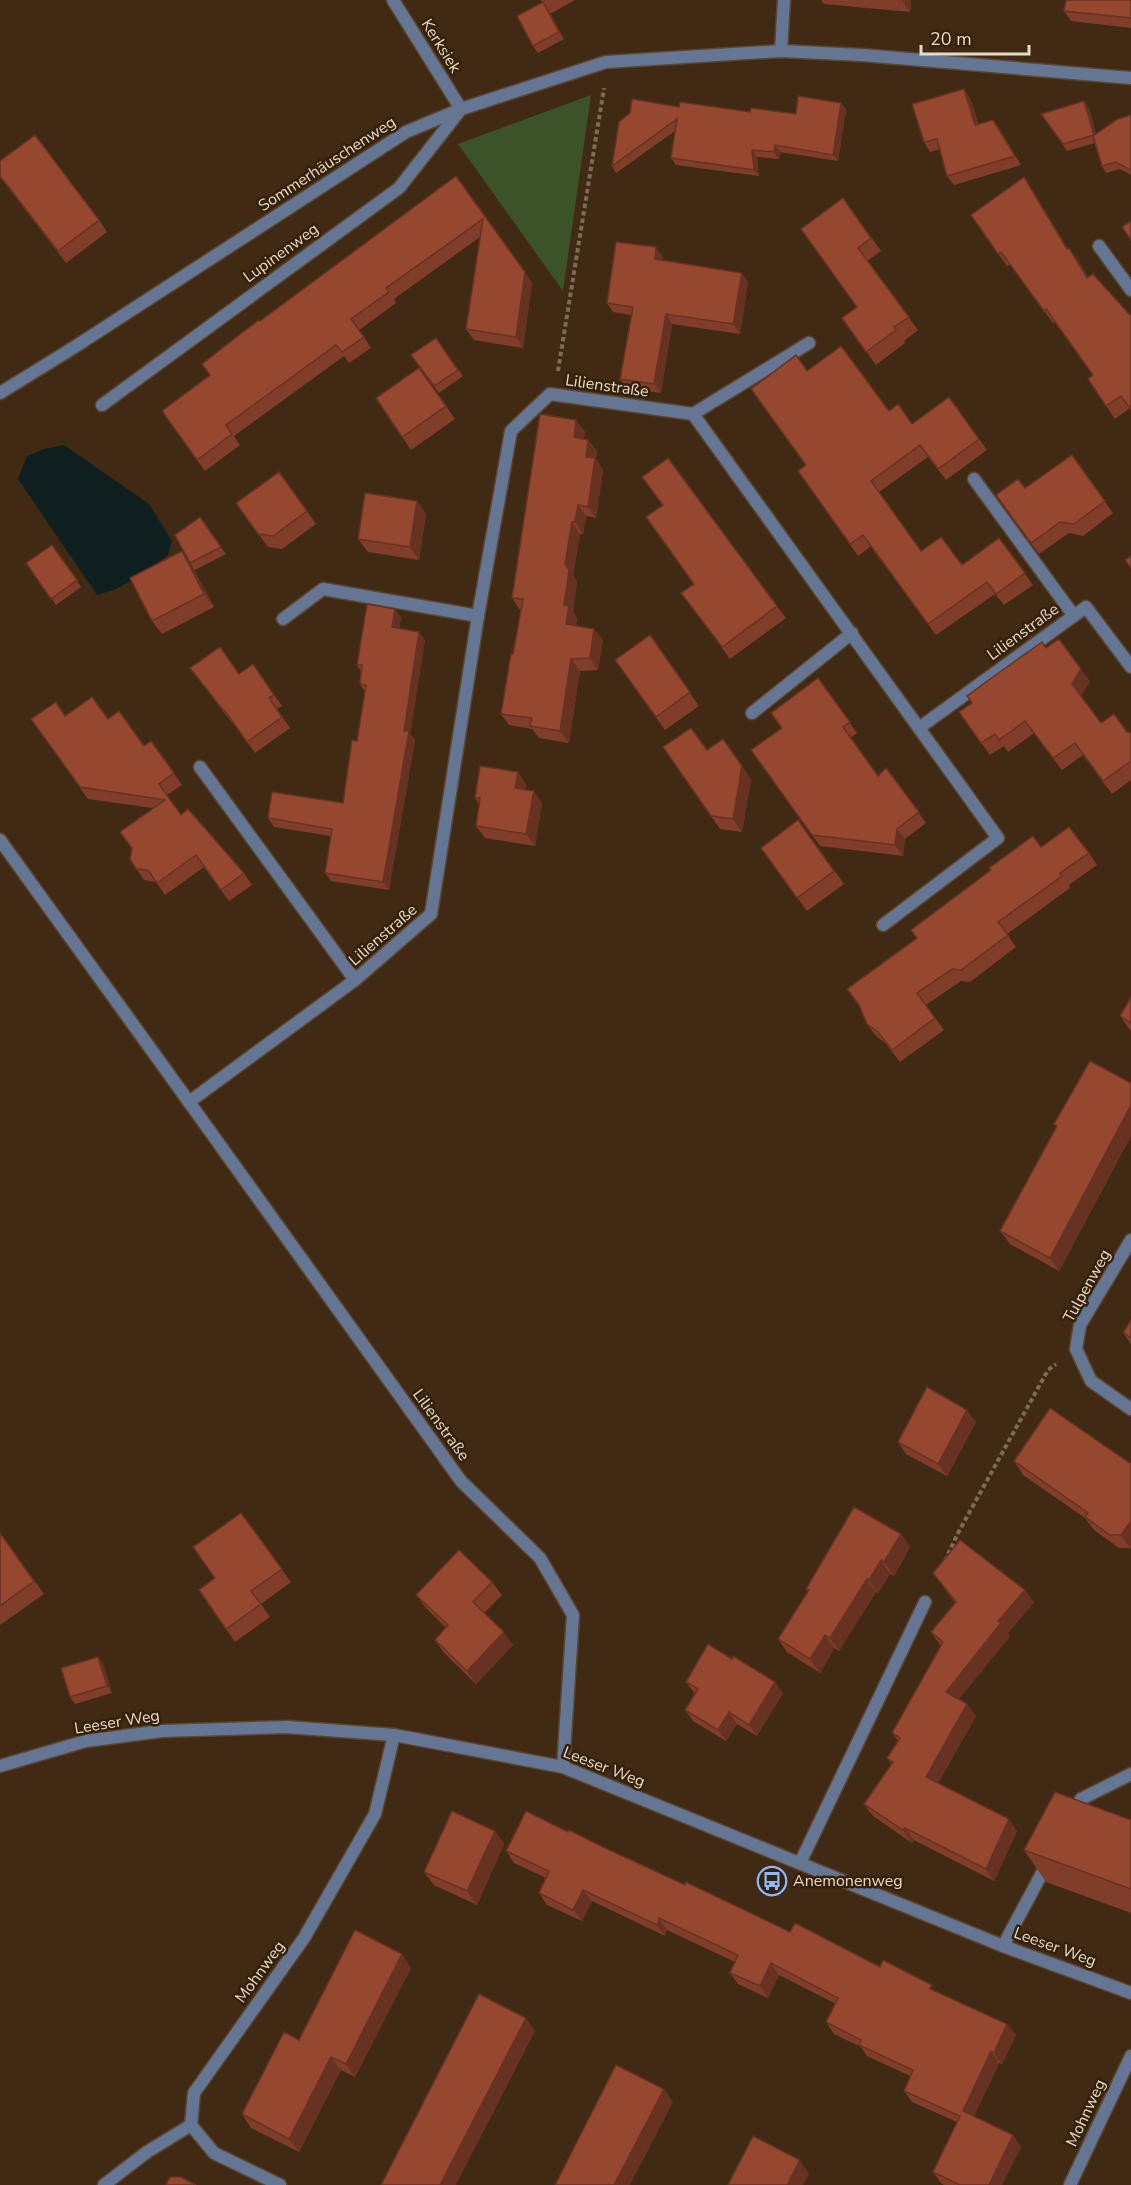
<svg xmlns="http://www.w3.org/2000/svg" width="1131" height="2185" font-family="'Nunito Sans',sans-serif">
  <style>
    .green { fill: #3c5229 }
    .water { fill: #0f1f20 }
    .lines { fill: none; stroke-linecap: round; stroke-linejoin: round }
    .service-casing { stroke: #5b4630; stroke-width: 15 }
    .minor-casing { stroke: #5b4630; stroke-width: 15 }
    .tertiary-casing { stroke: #5b4630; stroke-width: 15 }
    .path { stroke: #7e6b57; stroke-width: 4; stroke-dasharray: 4.5 3; stroke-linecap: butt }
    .service { stroke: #657694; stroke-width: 12 }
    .minor { stroke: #657694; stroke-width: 12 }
    .tertiary { stroke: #657694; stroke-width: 12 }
    .wall { fill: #803d29 }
    .shaded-wall { fill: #683222 }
    .building { fill: #954730; stroke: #683222; stroke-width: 1.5 }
    .labels { text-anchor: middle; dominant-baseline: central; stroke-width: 5; stroke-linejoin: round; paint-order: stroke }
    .street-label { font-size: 16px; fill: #e7d9cb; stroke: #352008 }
    .poi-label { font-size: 16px; fill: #e7d9cb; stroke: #352008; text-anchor: start }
  </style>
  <rect width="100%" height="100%" fill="#402a13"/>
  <polygon class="green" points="591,95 563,291 458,144"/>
  <polygon class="water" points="64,445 149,504 172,541 168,555 142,575 116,589 97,595 18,479 27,456 44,449"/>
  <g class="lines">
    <g class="service-casing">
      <g id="service">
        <polyline points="781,51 784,0"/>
        <polyline points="693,414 809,343"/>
        <polyline points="974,479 1074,616"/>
        <polyline points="283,619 323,589 478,616"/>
        <polyline points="752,713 852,633"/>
        <polyline points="919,728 1086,607 1131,667"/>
        <polyline points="200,767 355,980"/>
        <polyline points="0,840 189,1102"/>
        <polyline points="1073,1815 1081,1799 1131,1774"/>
        <polyline points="1003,1946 1048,1862"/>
        <polyline points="104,2185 147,2152 191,2125"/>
      </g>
    </g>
    <g class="minor-casing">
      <g id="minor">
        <polyline points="1099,246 1131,290"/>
        <polyline points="0,393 73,348 406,132 461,109 606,62 781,51 862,55 1131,78"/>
        <polyline points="102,405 399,188 461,109 393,0"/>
        <polyline points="1131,1240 1080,1325 1076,1349 1091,1381 1131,1409"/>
        <polyline points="563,1767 573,1615 540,1558 461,1481 189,1102 355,980 431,914 478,616 511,431 550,394 693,414 998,838 883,925"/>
        <polyline points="800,1863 925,1602"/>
        <polyline points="280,2185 214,2153 191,2125 194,2093 304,1938 375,1814 394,1735"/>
        <polyline points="1070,2185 1131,2056"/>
      </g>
    </g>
    <g class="tertiary-casing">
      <polyline id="tertiary" points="0,1766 86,1741 162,1731 287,1727 394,1735 563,1767 1003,1946 1131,1993"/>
    </g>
    <g class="path">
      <polyline points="558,371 604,88"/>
      <polyline points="945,1561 958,1533 1048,1370 1056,1364"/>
    </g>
    <use href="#service" class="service"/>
    <use href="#minor" class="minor"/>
    <use href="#tertiary" class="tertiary"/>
  </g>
  <g class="wall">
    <polygon points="541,0 575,0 550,14 549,11 564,39 538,53 533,46 543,3"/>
    <polygon points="821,0 911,0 910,12 824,4"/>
    <polygon points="1131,0 1131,28 1071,21 1064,11"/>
    <polygon points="970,98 978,124 993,120 1021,165 954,185 947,176 940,149 930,152 924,142"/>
    <polygon points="841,103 846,110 838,161 780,152 779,159 757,157 759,176 676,165 671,158 675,131 616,173 612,166 679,107 796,114"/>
    <polygon points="1089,108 1096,134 1131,115 1131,175 1120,169 1106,173 1102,166 1095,143 1067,151 1041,114"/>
    <polygon points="0,161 99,220 107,232 66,263 0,177"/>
    <polygon points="456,176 532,283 523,348 474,340 466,329 480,237 394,299 396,303 359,330 371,348 349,363 344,356 234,436 240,445 205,471 162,411 210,375 260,321"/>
    <polygon points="1024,177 1032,190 1068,249 1069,248 1088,277 1130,408 1115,419 1088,379 1093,375 1055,322 1053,323 1010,265 1007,266 971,215"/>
    <polygon points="843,198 881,251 867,261 918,330 904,341 905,343 876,365 842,318 857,307"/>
    <polygon points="663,257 662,260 748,282 740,334 672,324 661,393 626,388 620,379 631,315 613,312 607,303"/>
    <polygon points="436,338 463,376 439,393 411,355"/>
    <polygon points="419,368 455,419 411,450 376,398"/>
    <polygon points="807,371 889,411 912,424 949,397 987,450 946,480 928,457 879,492 921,551 962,565 999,538 1033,585 1004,605 995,594 936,635 871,546 858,556 798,471 806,465"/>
    <polygon points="576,420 585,432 584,439 588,440 597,451 596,459 603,470 596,518 586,516 583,534 580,534 573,576 577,581 573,612 577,618 576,626 603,640 598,670 580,671 569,743 539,738 532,729 509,725 501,714 513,654 521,610 520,610 512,598"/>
    <polygon points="1072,455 1113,513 1083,536 1069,533 1039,554 996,495 1025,488"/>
    <polygon points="279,472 316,524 282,549 268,547 236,503"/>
    <polygon points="417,501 426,514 419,560 368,552 358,539"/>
    <polygon points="200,517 226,554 195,570 191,565 214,607 162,634 152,621 182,551 189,562"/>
    <polygon points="52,545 81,587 56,605 26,563"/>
    <polygon points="690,604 777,606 786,618 730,659"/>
    <polygon points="401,617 399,628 425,640 410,734 415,740 389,890 331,881 325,873 331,836 274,827 268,818 343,803 357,741 365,692 360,684 361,672 357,665"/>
    <polygon points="650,635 699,706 665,730 615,660"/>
    <polygon points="253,664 282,706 277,709 290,728 255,753 233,722 232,723 190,668 239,674"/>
    <polygon points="818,678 857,733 850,738 878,776 886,768 926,823 905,839 903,856 820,846 751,750 782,728"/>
    <polygon points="1090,681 1081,696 1101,723 1131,733 1131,780 1112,794 1083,755 1062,770 1034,733 1008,752 1004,746 990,755 959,712"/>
    <polygon points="66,716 108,719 144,746 151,741 182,785 167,795 181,815 244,873 252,885 229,901 204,867 165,895 156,882 144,880 130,859 153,808 88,799 31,719"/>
    <polygon points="663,747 707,750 751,779 742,832 720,829"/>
    <polygon points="526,784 525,790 542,803 535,846 485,838 476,826 479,804 475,798"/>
    <polygon points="798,820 844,884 807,911 761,848"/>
    <polygon points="1041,847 1089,853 1097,865 1069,885 1070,888 1007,934 1016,947 970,982 961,981 926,1005 944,1030 900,1062 886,1044 876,1036 867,1024 860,1006"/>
    <polygon points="1131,997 1131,1031 1129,1029 1120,1016"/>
    <polygon points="1131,1083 1131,1136 1059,1271 1010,1244 1000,1231 1056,1127 1054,1124"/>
    <polygon points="1131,1320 1131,1344 1123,1333"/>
    <polygon points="976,1422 947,1476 906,1454 898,1442"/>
    <polygon points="1014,1461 1131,1464 1131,1547 1130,1548 1119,1548 1094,1530 1085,1518 1023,1475"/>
    <polygon points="241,1513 291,1582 261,1604 270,1617 235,1642 199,1590 215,1578"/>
    <polygon points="0,1533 44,1594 0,1625"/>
    <polygon points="901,1534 910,1547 894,1576 890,1574 878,1593 876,1592 839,1651 834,1648 820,1673 787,1652 778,1639 808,1591 806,1589"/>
    <polygon points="933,1573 1034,1602 1008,1633 1010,1636 959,1699 976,1716 938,1783 1017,1831 994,1881 914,1840 912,1843 873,1816 864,1804 892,1764 887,1758 898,1741 892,1733 941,1646 931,1632 955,1603"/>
    <polygon points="492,1582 502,1595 484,1613 513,1645 476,1684 444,1653 435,1640 446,1628 426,1608 416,1595"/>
    <polygon points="103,1664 112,1693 75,1704 70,1697"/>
    <polygon points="686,1682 783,1693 757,1736 737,1724 726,1741 693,1721 685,1710 695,1694"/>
    <polygon points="1131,1820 1131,1913 1046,1882 1024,1850"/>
    <polygon points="495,1831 504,1844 477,1905 434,1885 424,1872"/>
    <polygon points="568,1832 790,1932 880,1967 936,1991 1007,2024 1016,2035 1002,2064 999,2063 974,2116 1013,2135 1021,2147 1002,2185 944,2185 941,2183 933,2172 957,2122 912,2102 904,2091 910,2076 867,2056 861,2047 834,2034 826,2022 836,2004 779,1975 768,1998 738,1984 730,1973 735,1962 667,1930 665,1936 592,1901 582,1921 547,1905 539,1893 546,1878 514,1863 506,1851"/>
    <polygon points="402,1954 411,1968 355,2077 341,2070 299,2152 251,2128 242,2114 299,2040"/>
  </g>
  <g class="shaded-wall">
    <polygon points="902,0 911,0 910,12"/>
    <polygon points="544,4 549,11 564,39 559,32"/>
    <polygon points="964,89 970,98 982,134 975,125"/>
    <polygon points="1084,101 1089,108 1098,142 1094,135"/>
    <polygon points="841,103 846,110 838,161 833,155"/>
    <polygon points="993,120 1000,129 1021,165 1015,156"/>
    <polygon points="775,145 780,152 779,159 774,152"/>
    <polygon points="752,150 757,157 759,176 754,170"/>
    <polygon points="1024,177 1032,190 1076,262 1067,249"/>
    <polygon points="656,247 663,257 661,269 655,259"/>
    <polygon points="1069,248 1078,260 1096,290 1087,278"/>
    <polygon points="525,272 532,283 523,348 516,337"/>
    <polygon points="742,273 748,282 740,334 733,324"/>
    <polygon points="666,314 672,324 661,393 654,384"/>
    <polygon points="576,420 585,432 582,449 574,437"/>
    <polygon points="588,440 597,451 596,459 603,470 596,518 588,507 586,457"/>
    <polygon points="417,501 426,514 419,560 410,547"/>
    <polygon points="578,505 586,516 583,534 575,522"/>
    <polygon points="572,522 580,534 573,576 565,564"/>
    <polygon points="182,551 191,564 214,607 204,594"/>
    <polygon points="569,570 577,581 573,612 577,618 575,636 566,624 564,605"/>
    <polygon points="395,609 401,617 398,636 392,627"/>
    <polygon points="594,629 603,640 598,670 590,658"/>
    <polygon points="419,632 425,640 410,734 415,740 389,890 383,882 404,731"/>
    <polygon points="571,659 580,671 569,743 560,731"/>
    <polygon points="1081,669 1090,681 1081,696 1072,684"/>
    <polygon points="742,766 751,779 742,832 733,819"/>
    <polygon points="518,772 526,784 524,799 515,788"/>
    <polygon points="534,791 542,803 535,846 526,834"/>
    <polygon points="897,829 905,839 903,856 895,845"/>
    <polygon points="1131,1105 1131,1136 1059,1271 1050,1258"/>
    <polygon points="967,1410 976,1422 947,1476 938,1464"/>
    <polygon points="1131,1521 1131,1547 1130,1548 1121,1535"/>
    <polygon points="901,1534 910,1547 894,1576 884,1562"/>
    <polygon points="881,1560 890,1574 878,1593 869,1580"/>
    <polygon points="867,1579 876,1592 839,1651 830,1638"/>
    <polygon points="1025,1590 1034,1602 1008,1633 1010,1636 954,1705 946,1692 998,1621"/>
    <polygon points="504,1632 513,1645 476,1684 467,1671"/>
    <polygon points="825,1635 834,1648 820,1673 810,1659"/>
    <polygon points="98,1657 103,1664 112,1693 107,1686"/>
    <polygon points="775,1682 783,1693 757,1736 749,1725"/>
    <polygon points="967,1704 976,1716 935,1789 926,1777"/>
    <polygon points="729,1712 737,1724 726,1741 718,1730"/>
    <polygon points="1009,1819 1017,1831 994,1881 986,1869"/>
    <polygon points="905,1828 914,1840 912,1843 903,1830"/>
    <polygon points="495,1831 504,1844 477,1905 467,1891"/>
    <polygon points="583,1890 592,1901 582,1921 573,1910"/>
    <polygon points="659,1918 667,1930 665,1936 657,1925"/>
    <polygon points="402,1954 411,1968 355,2077 346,2064"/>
    <polygon points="771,1963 779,1975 768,1998 760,1986"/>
    <polygon points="526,2018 535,2031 456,2185 440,2185"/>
    <polygon points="1007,2024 1016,2035 1002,2064 994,2053"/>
    <polygon points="991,2051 999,2063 971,2122 963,2111"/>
    <polygon points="331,2057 341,2070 299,2152 289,2139"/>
    <polygon points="664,2089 673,2102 630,2185 614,2185"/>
    <polygon points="1013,2135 1021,2147 1002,2185 989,2185"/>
    <polygon points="800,2160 809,2174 803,2185 787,2185"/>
  </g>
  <g class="building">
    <polygon points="1066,0 1131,0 1131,18 1064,11"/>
    <polygon points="543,2 559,32 533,46 517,16"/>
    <polygon points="964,89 975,125 993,120 1015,156 947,176 937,139 924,142 912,104"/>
    <polygon points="798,96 841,103 833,155 775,145 774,152 752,150 754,170 671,158 677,119 612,166 619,122 630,113 632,99 679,107 680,102 750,112 751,108 796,114"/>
    <polygon points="1084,101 1094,135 1063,144 1041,114"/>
    <polygon points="1131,115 1131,170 1116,162 1102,166 1093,136 1118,119"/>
    <polygon points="35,135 99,220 58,251 0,176 0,161"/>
    <polygon points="456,176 525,272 516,337 466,329 483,219 386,288 389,292 351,319 364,337 342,352 336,345 226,425 232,434 197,460 162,411 210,375 202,364 239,335 259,320 260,321"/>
    <polygon points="1024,177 1067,249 1069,248 1087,278 1093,274 1131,316 1131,409 1121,396 1106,406 1088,379 1093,375 1046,309 1044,311 1001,252 998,254 971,215"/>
    <polygon points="843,198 871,238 858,248 909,317 894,327 896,330 866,352 842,318 857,307 801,229"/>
    <polygon points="1131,221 1131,240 1122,227"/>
    <polygon points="616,242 656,247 655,259 742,273 733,324 666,314 654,384 620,379 633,307 607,303"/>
    <polygon points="436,338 458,370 434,386 411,355"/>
    <polygon points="841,346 889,411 898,404 912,424 949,397 979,439 938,469 920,445 871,481 921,551 941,537 962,565 999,538 1025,573 996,594 987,582 928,624 863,535 850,544 798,471 806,465 751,389 796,355 807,371"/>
    <polygon points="419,368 446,406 402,437 376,398"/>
    <polygon points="540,414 576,420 574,437 588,440 586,457 595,458 588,507 578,505 575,522 572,522 565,564 569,570 564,605 569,606 566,624 594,629 590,658 571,659 560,731 530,726 532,718 501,714 511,654 513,654 523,599 512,598"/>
    <polygon points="1072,455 1105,501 1074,524 1060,522 1031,543 996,495 1018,479 1025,488"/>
    <polygon points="668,458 777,606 722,647 681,593 694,584 646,517 663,505 642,477"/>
    <polygon points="279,472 307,511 273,536 258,534 236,503"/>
    <polygon points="365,493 417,501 410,547 358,539"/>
    <polygon points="200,517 221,547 190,563 175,535"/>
    <polygon points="52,545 77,580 51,599 26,563"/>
    <polygon points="182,551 204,594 152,621 130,578"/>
    <polygon points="1131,556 1131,568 1125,560"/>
    <polygon points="367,604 395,609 392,627 419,632 404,731 409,731 383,882 325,873 332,829 268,818 272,792 343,803 352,740 357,741 366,685 360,684 362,665 357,665"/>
    <polygon points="650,635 690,692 656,717 615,660"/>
    <polygon points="1059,639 1081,669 1072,684 1101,723 1114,714 1127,732 1131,733 1131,761 1103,781 1075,743 1053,758 1025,721 999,740 995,734 981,743 959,712 972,703 967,696 1004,669 1042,642 1046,648"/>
    <polygon points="220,647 239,674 253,664 274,695 269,698 282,717 247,742 225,711 224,711 190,668"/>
    <polygon points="818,678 850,722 843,727 878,776 886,768 919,812 897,829 895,845 812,835 751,750 782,728 771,713"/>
    <polygon points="92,697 108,719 119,711 144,746 151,741 174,773 159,784 181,815 188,809 244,873 221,890 196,855 157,883 148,870 136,869 130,859 132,848 120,832 165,800 80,787 31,719 56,702 65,716"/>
    <polygon points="691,728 707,750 723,739 742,766 733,819 711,816 663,747"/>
    <polygon points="480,766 518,772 515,788 534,791 526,834 476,826 480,798 475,798"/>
    <polygon points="798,820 834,871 797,898 761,848"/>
    <polygon points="1069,827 1089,853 1060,873 1062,876 998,922 1008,935 961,970 952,969 917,993 935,1018 892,1050 878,1032 867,1024 859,1005 847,989 917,938 911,930 991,870 989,868 1033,836 1041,847"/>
    <polygon points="1131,997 1131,1023 1120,1016"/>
    <polygon points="1090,1061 1131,1083 1131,1105 1050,1258 1000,1231 1057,1126 1054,1124"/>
    <polygon points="1131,1320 1131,1338 1123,1333"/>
    <polygon points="927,1387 967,1410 938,1464 898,1442"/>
    <polygon points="1050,1408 1131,1464 1131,1521 1121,1535 1110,1535 1085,1517 1088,1513 1014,1461"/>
    <polygon points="854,1507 901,1534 884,1562 881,1560 869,1580 867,1579 830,1638 825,1635 810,1659 778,1639 809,1590 806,1589"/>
    <polygon points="241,1513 282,1569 251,1591 261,1604 226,1629 199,1590 215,1578 193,1547"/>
    <polygon points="0,1533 34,1581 0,1606"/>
    <polygon points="960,1540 1025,1590 998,1621 1001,1623 946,1692 967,1704 926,1777 1009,1819 986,1869 905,1828 903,1830 864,1804 893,1762 887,1758 900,1738 892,1733 943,1642 931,1632 956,1602 933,1573"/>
    <polygon points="459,1550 492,1582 473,1602 504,1632 467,1671 435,1640 448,1625 416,1595"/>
    <polygon points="708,1644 732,1659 733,1656 775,1682 749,1725 729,1712 718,1730 685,1710 698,1689 686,1682"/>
    <polygon points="98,1657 107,1686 70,1697 61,1668"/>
    <polygon points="1055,1792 1131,1820 1131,1889 1024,1850"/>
    <polygon points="452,1811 495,1831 467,1891 424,1872"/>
    <polygon points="526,1811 568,1832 569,1830 603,1847 685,1885 686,1882 790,1932 795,1923 880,1967 883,1960 932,1985 930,1989 1007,2024 994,2053 991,2051 963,2111 1013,2135 989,2185 960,2185 933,2172 960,2116 904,2091 913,2070 859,2045 861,2040 826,2022 838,1998 771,1963 760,1986 730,1973 738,1955 659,1918 657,1925 583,1890 573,1910 539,1893 549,1871 506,1851"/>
    <polygon points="355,1930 402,1954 346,2064 331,2057 289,2139 242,2114 284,2032 299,2040"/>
    <polygon points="479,1994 526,2018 440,2185 381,2185"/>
    <polygon points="616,2065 664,2089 614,2185 555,2185"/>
    <polygon points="753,2136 800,2160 787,2185 728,2185"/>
    <polygon points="170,2177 181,2177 196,2185 166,2185"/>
  </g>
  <defs>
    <g id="bus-ring" transform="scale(1.5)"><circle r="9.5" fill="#352008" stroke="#8fb8fd" stroke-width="1.5"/><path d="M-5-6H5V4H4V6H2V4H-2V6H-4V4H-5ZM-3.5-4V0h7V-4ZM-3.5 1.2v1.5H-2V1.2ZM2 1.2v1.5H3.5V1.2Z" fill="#8fb8fd"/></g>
  </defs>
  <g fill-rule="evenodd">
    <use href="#bus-ring" x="772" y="1881"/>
  </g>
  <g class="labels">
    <g class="street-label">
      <text transform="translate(441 46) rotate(58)">Kerksiek</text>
      <text transform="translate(327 164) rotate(-33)">Sommerhäuschenweg</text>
      <text transform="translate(281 253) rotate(-36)">Lupinenweg</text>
      <text transform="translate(607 386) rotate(8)">Lilienstraße</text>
      <text transform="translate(1023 632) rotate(-36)">Lilienstraße</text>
      <text transform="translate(383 935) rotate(-41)">Lilienstraße</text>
      <text transform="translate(1087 1286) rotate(-61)">Tulpenweg</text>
      <text transform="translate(441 1425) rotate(54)">Lilienstraße</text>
      <text transform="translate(117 1722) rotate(-9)">Leeser Weg</text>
      <text transform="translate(604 1767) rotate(21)">Leeser Weg</text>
      <text transform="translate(1055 1947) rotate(20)">Leeser Weg</text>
      <text transform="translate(260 1972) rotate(-54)">Mohnweg</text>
      <text transform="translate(1086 2113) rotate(-65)">Mohnweg</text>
    </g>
    <g class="poi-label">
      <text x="793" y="1881">Anemonenweg</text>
    </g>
  </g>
  <path d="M921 45v9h108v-9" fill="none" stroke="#e7d9cb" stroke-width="3"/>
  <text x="930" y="45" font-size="18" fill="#e7d9cb" stroke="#352008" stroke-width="4.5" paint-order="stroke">20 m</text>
</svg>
